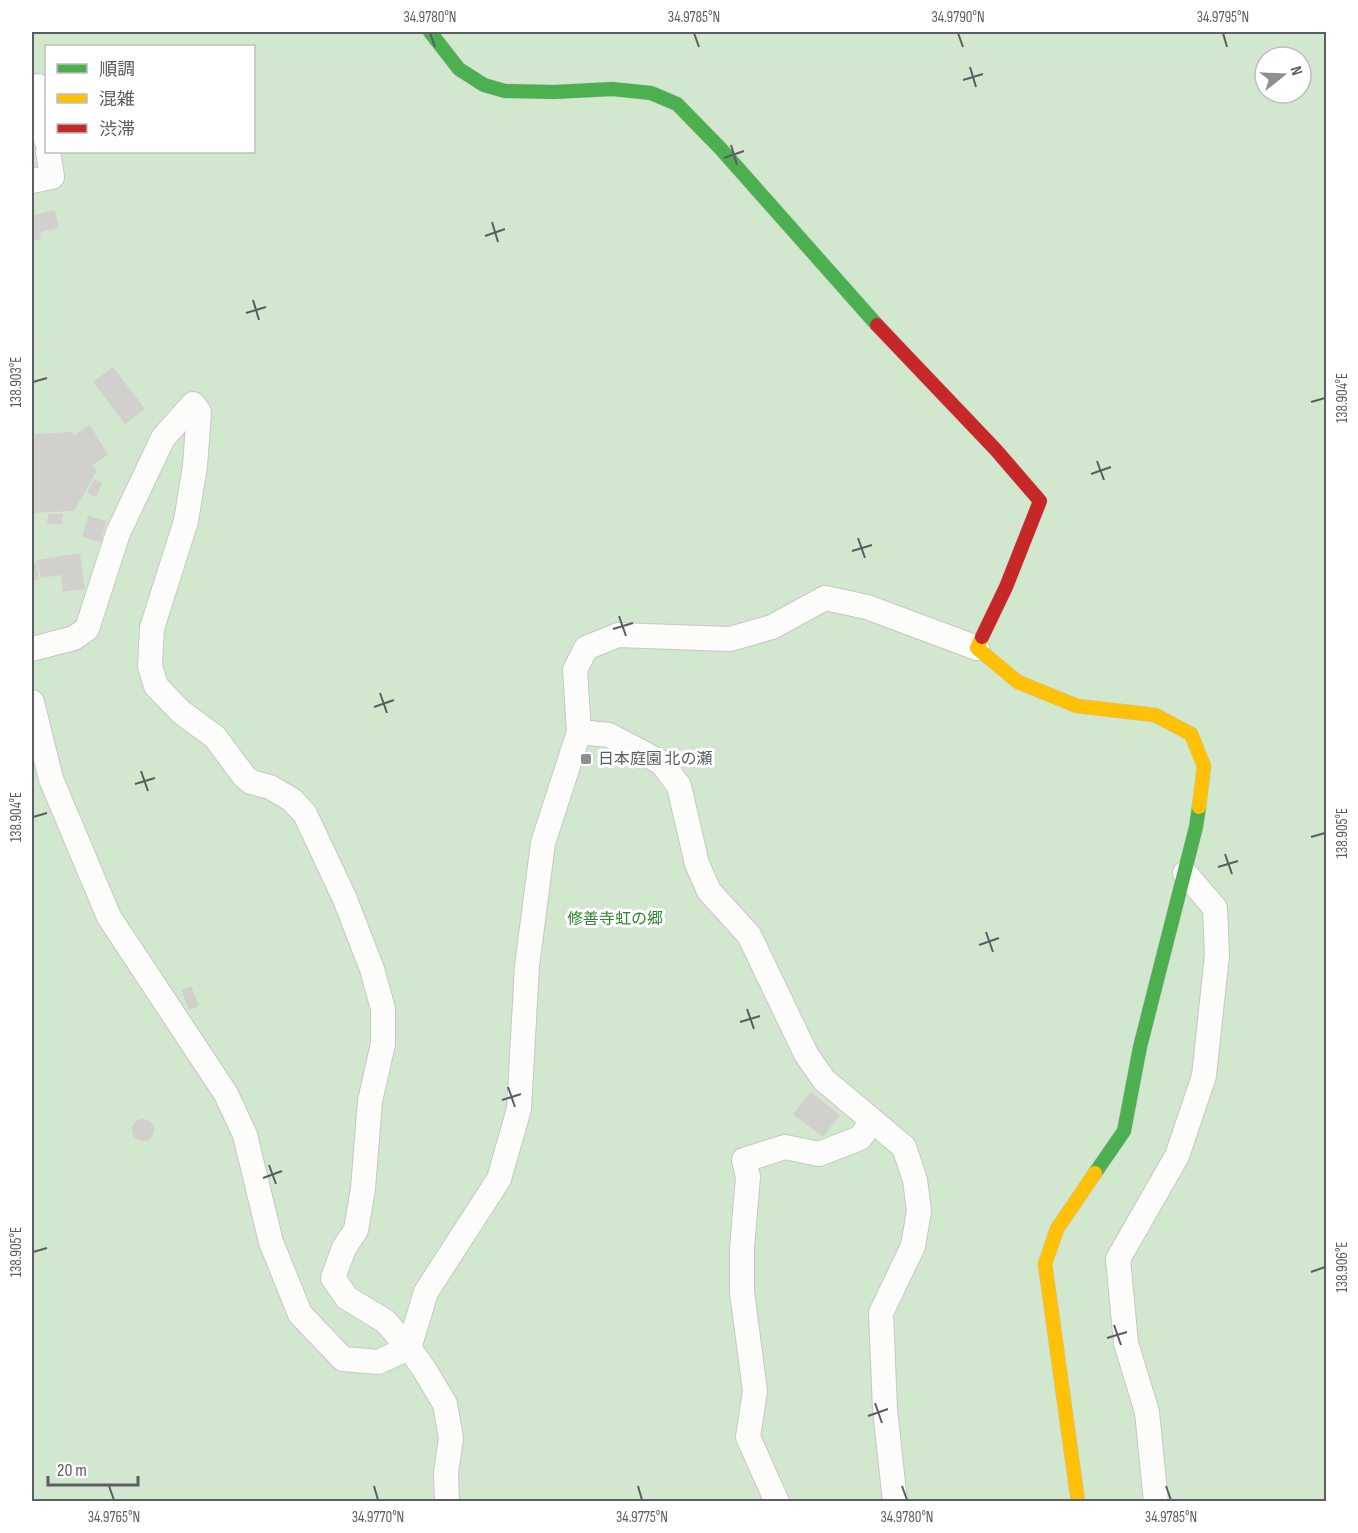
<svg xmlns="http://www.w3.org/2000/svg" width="1358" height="1533" font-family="'Sofia Sans Condensed','Noto Sans JP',sans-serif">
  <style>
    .green { fill: #d2e8ce; fill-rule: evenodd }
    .building { fill: #d1d0cd }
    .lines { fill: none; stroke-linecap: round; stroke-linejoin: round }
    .street-casing { stroke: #c7c7c7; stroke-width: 26 }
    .fast-casing { stroke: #c8c8c8; stroke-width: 15 }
    .slow-casing { stroke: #c8c8c8; stroke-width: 15 }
    .jam-casing { stroke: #c8c8c8; stroke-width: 15 }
    .street { stroke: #fcfcfb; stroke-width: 24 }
    .fast { stroke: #4caf50; stroke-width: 14 }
    .slow { stroke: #ffc107; stroke-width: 14 }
    .jam { stroke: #c62828; stroke-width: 14 }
    .rail { stroke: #e2e2e1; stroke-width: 4.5; stroke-dasharray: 1.5 8; stroke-linecap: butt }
    .ticks { fill: none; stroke: #5a5e63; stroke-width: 2 }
    .poi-dot { fill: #8d8f90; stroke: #fff; stroke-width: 2 }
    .labels { text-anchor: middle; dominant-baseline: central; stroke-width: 6; stroke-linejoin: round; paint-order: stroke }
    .poi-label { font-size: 16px; fill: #5a5e63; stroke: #fff; text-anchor: start }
    .park-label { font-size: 16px; fill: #308430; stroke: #fff }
    .neatline { fill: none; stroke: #5a5e63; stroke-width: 2 }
    .ticks-label { font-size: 15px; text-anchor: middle; fill: #5a5e63 }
  </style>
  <rect width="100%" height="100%" fill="#ebe9e4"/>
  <path class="green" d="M32 32H1326V1501H32ZM46 46H254V152H46ZM1265 57H1301V93H1265Z"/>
  <g class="building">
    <polygon points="32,202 35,215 55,210 59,228 40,232 41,239 32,241"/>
    <polygon points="113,367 145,409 125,424 93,382"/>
    <polygon points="90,425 108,455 92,465 97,471 74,511 32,513 32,434 72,432 74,435"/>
    <polygon points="94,479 102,483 96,497 87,493"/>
    <polygon points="48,514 63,514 62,524 47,524"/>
    <polygon points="88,516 106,521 101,542 82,537"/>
    <polygon points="80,553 85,589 63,592 61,575 41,578 37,560"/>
    <polygon points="36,562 39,579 32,581 32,563"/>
    <polygon points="191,986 199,1006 189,1010 181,990"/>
    <polygon points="811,1092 840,1115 823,1137 793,1114"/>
    <circle cx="143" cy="1130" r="11"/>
  </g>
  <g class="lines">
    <g class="street-casing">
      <g id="street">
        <polyline points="32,88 38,86 46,140"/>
        <polyline points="32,181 52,177 48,152"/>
        <polyline points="32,649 74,638 87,629 118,533 163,438 193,404 199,412 195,466 186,521 152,628 150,666 156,686 181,712 215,737 244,776 251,782 270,787 292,800 305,814 344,897 372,969 383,1009 383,1044 370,1101 363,1189 356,1230 344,1248 333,1278 347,1298 385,1321 409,1348 424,1369 445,1404 451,1438 446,1473 447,1502"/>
        <polyline points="32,702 51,779 109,917 226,1094 245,1135 271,1242 300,1314 343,1359 378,1362 409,1348 426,1292 499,1179 519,1109 527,966 543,843 579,732 575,670 586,648 618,635 730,639 772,627 825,598 867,607 977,648"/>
        <polyline points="579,732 609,735 662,763 679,786 697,864 709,891 749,935 806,1054 824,1080 904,1147 915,1180 919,1211 913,1246 881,1313 885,1409 895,1502"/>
        <polyline points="777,1502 748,1437 755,1391 742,1292 742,1248 748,1177 744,1160 785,1147 819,1154 860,1138 872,1121"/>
        <polyline points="1156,1502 1147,1412 1126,1343 1118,1259 1177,1156 1204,1076 1217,955 1215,908 1185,873"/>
      </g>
    </g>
    <g class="fast-casing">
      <g id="fast">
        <polyline points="430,32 459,69 484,85 505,91 554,92 612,89 651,93 677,104 720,148 877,325"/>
        <polyline points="1095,1173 1124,1131 1140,1047 1196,827 1199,807"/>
      </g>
    </g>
    <g class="slow-casing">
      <g id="slow">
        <polyline points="982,637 977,648 1018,682 1077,706 1155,715 1191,734 1204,766 1199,807"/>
        <polyline points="1078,1502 1045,1264 1057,1229 1095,1173"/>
      </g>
    </g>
    <g class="jam-casing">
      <polyline id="jam" points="877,325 996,450 1040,501 1006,587 982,637"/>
    </g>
    <use href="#street" class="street"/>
    <use href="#fast" class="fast"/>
    <use href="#slow" class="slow"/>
    <use href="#jam" class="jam"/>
    <polyline class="rail" points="32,352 80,288 98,242 107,207"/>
  </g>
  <path class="ticks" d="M430 33 435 47M694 33 699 47M958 33 963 47M1223 33 1227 47M970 67 976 87M963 80 983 74M731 145 737 165M724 158 744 151M492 222 498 242M485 236 505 229M253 300 259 320M246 313 266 307M33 382 47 378M1311 402 1325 398M1097 461 1104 480M1091 474 1111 467M858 538 865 558M852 551 872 545M619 616 626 636M613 629 633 623M380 693 387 713M374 707 394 700M141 771 148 791M135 784 155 778M33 817 47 813M1311 837 1325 833M1225 854 1232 874M1218 867 1238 861M986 932 993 952M979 945 999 938M747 1009 754 1029M740 1022 760 1016M508 1087 515 1107M502 1100 521 1094M269 1165 276 1184M263 1178 282 1171M33 1252 47 1248M1311 1272 1325 1267M1114 1325 1121 1345M1107 1338 1127 1332M875 1403 882 1423M868 1416 888 1409M109 1486 114 1500M374 1486 378 1500M638 1486 642 1500M902 1486 907 1500M1166 1486 1171 1500"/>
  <rect class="poi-dot" x="580" y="753" width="12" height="12" rx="3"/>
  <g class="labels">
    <g class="poi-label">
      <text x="598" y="759">日本庭園 北の瀬</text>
    </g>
    <g class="park-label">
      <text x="615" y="919">修善寺虹の郷</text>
    </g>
  </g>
  <rect width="1358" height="1533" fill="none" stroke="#ffffff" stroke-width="66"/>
  <rect x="45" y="45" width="210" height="108" fill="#ffffff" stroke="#bdbfc1" stroke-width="1.5"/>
  <rect x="57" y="64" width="30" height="9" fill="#4caf50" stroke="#bdbfc1" stroke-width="1.5"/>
  <text x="99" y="75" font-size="18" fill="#5a5e63">順調</text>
  <rect x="57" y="94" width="30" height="9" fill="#ffc107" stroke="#bdbfc1" stroke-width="1.5"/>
  <text x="99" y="105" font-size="18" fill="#5a5e63">混雑</text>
  <rect x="57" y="124" width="30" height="9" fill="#c62828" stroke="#bdbfc1" stroke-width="1.5"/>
  <text x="99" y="135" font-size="18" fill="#5a5e63">渋滞</text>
  <g transform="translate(1283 75) rotate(72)"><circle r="28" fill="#ffffff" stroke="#bdbfc1" stroke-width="1.5"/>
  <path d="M0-4.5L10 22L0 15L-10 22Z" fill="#8d8f90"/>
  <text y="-9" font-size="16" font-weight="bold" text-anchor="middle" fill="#5a5e63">N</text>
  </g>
  <path d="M48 1476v9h90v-9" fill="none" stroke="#5a5e63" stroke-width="3"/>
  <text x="57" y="1476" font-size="18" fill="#5a5e63" stroke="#ffffff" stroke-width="4.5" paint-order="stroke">20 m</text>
  <rect x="33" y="33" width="1292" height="1467" class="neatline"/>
  <g class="ticks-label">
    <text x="430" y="22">34.9780°N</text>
    <text x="694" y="22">34.9785°N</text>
    <text x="958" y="22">34.9790°N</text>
    <text x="1223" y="22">34.9795°N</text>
    <text transform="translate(16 382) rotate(-90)" y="5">138.903°E</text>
    <text transform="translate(1342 398) rotate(-90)" y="5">138.904°E</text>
    <text transform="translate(16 817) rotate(-90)" y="5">138.904°E</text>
    <text transform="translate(1342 833) rotate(-90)" y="5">138.905°E</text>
    <text transform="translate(16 1252) rotate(-90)" y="5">138.905°E</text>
    <text transform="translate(1342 1267) rotate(-90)" y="5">138.906°E</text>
    <text x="114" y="1522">34.9765°N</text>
    <text x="378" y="1522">34.9770°N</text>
    <text x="642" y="1522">34.9775°N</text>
    <text x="907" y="1522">34.9780°N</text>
    <text x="1171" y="1522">34.9785°N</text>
  </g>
</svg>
